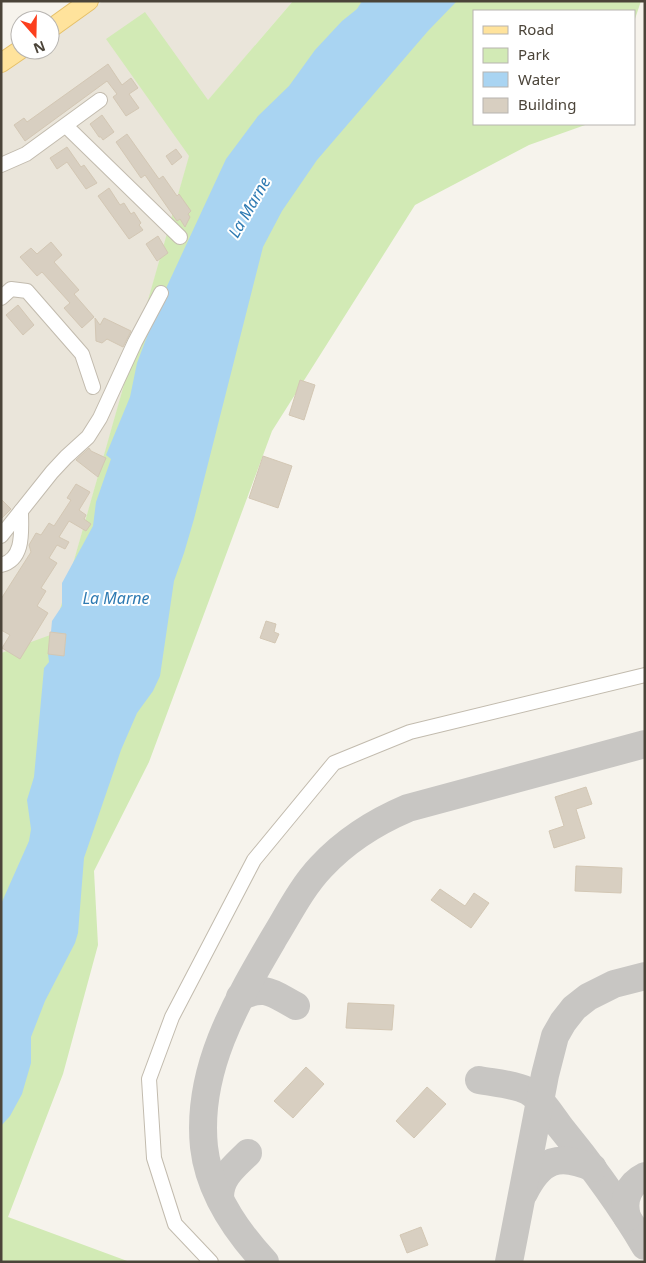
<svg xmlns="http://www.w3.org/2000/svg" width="646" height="1263" font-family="'Noto Sans',sans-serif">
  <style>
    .residential { fill: #eae5da }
    .green { fill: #d2eab5 }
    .water { fill: #a9d4f2 }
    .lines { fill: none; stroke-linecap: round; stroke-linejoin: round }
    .taxiway { stroke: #c8c6c3; stroke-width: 28 }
    .building { fill: #d8cfc1; stroke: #d3c7b4 }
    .minor-casing { stroke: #c2bbae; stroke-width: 16 }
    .major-casing { stroke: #e6c16a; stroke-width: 20 }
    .minor { stroke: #fff; stroke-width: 14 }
    .major { stroke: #ffe39c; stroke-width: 18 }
    .labels { text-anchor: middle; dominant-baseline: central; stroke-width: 4; stroke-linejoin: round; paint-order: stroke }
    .water-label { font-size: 16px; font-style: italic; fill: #2e7ab2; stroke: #fff }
  </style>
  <rect width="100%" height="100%" fill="#f6f3ec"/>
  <polygon class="residential" points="103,1 293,1 204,105 53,635 1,653 1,72 33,50 50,50 50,38"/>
  <polygon class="green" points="293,1 641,1 635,19 635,11 475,11 475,124 588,124 529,145 415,205 272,431 149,762 94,871 98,945 63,1074 8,1217 130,1262 1,1262 1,653 53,634 189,156 106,39 145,12 208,100"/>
  <polygon class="water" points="362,1 457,1 428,31 317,160 282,211 263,247 194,519 184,553 174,581 160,676 153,691 137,713 121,750 84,858 78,933 75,943 45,1001 31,1037 31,1063 22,1094 10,1116 1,1126 1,904 29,841 31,829 27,800 34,777 44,668 49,662 48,654 64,655 66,634 51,632 52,621 62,606 62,583 93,526 96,502 111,459 106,455 130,397 137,363 162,297 226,159 258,116 289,86 315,50 342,21 357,9"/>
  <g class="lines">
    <g class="taxiway">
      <path d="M240 997C266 984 273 994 296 1006"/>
      <path d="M479 1080C495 1083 514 1084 528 1091 542 1099 551 1115 561 1128 592 1166 620 1204 645 1246"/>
      <path d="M524 1193C541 1159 559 1153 593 1168"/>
      <path d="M220 1197C220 1177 234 1167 248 1153"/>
      <path d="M627 1217C622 1199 629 1184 645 1176"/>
      <path d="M265 1262C236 1231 209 1191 204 1147 196 1069 237 1001 275 936 289 913 302 887 321 867 346 840 375 822 408 808L645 744"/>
      <polyline points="509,1262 545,1075 555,1036 563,1022 574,1008 588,997 614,984 645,976"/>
    </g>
  </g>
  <g class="building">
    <polygon points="108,64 122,85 131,78 138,88 129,94 139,108 126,116 113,97 117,94 107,81 25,141 14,125 24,118 27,122"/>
    <polygon points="102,115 114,132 103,140 101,137 99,137 90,124"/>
    <polygon points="127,134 159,179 163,176 177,196 179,194 191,211 188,214 190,217 185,227 180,219 177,221 145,175 141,178 116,142"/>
    <polygon points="67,147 81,167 84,165 97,183 86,189 67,162 57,169 50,158"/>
    <polygon points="176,149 182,157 172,165 166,156"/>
    <polygon points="109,188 120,205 124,203 131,214 134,212 141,223 139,225 143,230 129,239 98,196"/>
    <polygon points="158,236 168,253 157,261 146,244"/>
    <polygon points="51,242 62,255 54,262 79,290 74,294 94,317 82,328 64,308 70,303 42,272 37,276 20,257 31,248 37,254"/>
    <polygon points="18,305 34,325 23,335 6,315"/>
    <polygon points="95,318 100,325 104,318 131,331 123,347 107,339 102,343 96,341"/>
    <polygon points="300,380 315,385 304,420 289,415"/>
    <polygon points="89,448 91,451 106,458 98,477 76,460"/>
    <polygon points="263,456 292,466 278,508 249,498"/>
    <polygon points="76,484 90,492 79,510 86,515 84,519 91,524 86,531 69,521 59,537 69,542 65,549 57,545 49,558 57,563 41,588 46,591 37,606 48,613 20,659 2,648 10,635 1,630 1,599 31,552 29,545 36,533 41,535 49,523 54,526 71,500 67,498"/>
    <polygon points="1,499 11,509 1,519"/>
    <polygon points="266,621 276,624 274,632 279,634 275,643 260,638"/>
    <polygon points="50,632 66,634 64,656 48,654"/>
    <polygon points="586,787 592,804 576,809 585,838 554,848 549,831 564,826 555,797"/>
    <polygon points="576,866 622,868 621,893 575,891"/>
    <polygon points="440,889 465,906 474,893 489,903 471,928 431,900"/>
    <polygon points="348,1003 394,1005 392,1030 346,1028"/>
    <polygon points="306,1067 324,1084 293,1118 274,1101"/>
    <polygon points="427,1087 446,1104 414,1138 396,1121"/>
    <polygon points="421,1227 428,1245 407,1253 400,1235"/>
  </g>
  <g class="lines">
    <g class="minor-casing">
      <g id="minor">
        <polyline points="66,126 180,237"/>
        <polyline points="1,165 26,154 100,100"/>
        <polyline points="1,298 11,289 27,291 82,354 93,387"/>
        <polyline points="1,536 52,472 66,457 88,437 100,418 135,342 161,293"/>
        <path d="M1 565C25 559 21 530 21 511"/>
        <polyline points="211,1262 175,1224 154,1158 149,1079 172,1017 254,860 334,763 410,732 645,675"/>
      </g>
    </g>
    <g class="major-casing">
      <g id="major">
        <polyline points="50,29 89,1"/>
        <polyline points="1,63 20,50"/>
      </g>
    </g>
    <use href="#minor" class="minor"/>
    <use href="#major" class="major"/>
  </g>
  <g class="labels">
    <g class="water-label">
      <text transform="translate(249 207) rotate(-60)">La Marne</text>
      <text x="116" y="598">La Marne</text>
    </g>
  </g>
  <rect width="646" height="1263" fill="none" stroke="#4b4439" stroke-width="5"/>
  <rect x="473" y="10" width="162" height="115" fill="#ffffff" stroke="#b7b4b0"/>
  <rect x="483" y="26" width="25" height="8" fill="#ffe39c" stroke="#b7b4b0"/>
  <text x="518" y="35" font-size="15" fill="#4b4439">Road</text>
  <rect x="483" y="48" width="25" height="15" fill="#d2eab5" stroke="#b7b4b0"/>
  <text x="518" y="60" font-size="15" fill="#4b4439">Park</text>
  <rect x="483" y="72" width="25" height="15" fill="#a9d4f2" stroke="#b7b4b0"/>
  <text x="518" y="85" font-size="15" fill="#4b4439">Water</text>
  <rect x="483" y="98" width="25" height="15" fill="#d8cfc1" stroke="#b7b4b0"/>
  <text x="518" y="110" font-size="15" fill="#4b4439">Building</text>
  <g transform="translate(35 35) rotate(160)"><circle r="24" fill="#ffffff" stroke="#b7b4b0"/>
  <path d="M0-4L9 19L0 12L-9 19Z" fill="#fc3f1d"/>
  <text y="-8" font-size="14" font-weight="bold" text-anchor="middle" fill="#4b4439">N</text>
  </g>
</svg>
